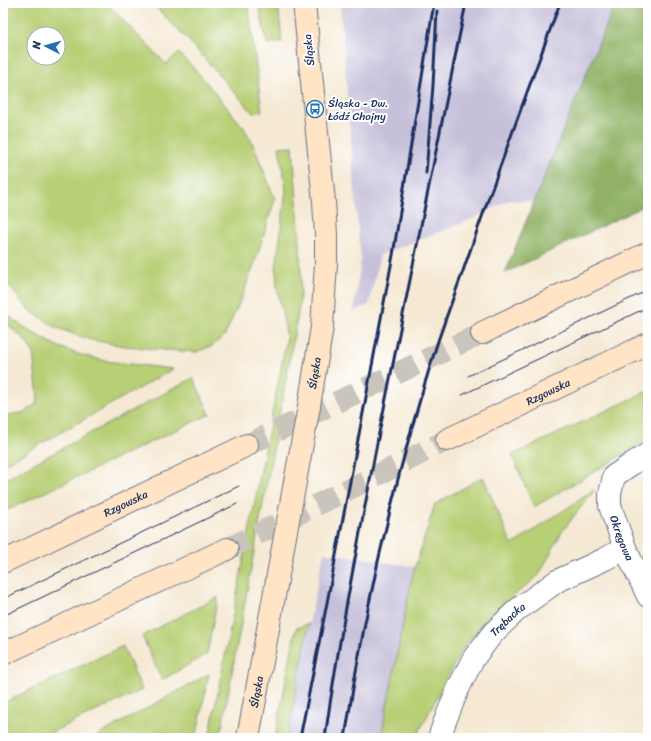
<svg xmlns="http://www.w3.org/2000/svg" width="651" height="741" font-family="Sriracha,sans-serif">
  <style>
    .industrial { fill: #c6c0da }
    .green { fill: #b7cf74; stroke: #697f69; fill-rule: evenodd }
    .forest { fill: #91b266; stroke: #567062 }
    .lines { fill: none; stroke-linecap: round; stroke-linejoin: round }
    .secondary-tunnel { stroke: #c9c4bc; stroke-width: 22; stroke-dasharray: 22 11; stroke-linecap: butt }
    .street-casing { stroke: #677087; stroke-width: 24 }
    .secondary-casing { stroke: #677087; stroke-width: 24 }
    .street { stroke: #fff; stroke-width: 22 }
    .secondary { stroke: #ffe4c6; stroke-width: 22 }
    .tram { stroke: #1b2f5e; stroke-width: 1 }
    .rail { stroke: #1b2f5e; stroke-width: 3 }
    .labels { text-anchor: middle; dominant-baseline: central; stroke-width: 4; stroke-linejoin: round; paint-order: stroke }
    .street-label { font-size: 11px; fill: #1b2f5e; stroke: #fff }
    .poi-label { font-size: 11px; fill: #1b2f5e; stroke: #fff; text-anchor: start }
  </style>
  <rect width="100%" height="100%" fill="#fff"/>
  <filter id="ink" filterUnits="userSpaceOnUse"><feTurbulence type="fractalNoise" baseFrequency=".025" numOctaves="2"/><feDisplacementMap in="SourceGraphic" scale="8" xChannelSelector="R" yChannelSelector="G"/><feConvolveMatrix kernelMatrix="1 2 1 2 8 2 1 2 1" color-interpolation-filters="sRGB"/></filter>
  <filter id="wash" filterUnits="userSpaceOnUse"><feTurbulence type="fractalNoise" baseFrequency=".012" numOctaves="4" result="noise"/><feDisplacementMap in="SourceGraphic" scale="16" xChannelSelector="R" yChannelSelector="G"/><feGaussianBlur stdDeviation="0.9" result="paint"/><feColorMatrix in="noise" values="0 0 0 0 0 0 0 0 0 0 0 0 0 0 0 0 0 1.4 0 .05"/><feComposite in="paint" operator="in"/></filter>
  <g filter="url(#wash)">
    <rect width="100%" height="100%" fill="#f5e9d4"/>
    <g class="industrial">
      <polygon points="340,3 615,3 534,202 509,200 470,220 380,255 369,305 354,311 361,258 359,241"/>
      <polygon points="324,552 415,567 412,577 381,738 287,738 309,624"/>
    </g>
    <g class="green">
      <path d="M3 3H106L166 64 179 53 200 75 244 128 252 142 275 199 255 262 241 299 225 335 212 346 196 352 164 350 125 346 91 340 57 328 28 309 9 286 3 275ZM34 34H58V58H34Z"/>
      <polygon points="152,3 248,3 262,112 253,113 190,42"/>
      <polygon points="265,3 278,3 282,42 267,44 259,6 265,5"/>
      <polygon points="293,146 300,242 301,278 299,308 220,738 209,738 287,337 277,287 276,269 286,190 279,147"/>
      <polygon points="3,307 13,320 35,334 59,347 81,355 106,361 173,369 3,465 3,416 25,412 36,404 38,398 33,352 25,340 3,320"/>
      <polygon points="193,378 210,414 3,512 3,482 16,473"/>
      <polygon points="648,391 648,440 534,507 512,455"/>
      <polygon points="483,477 512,545 594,490 561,533 539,575 484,621 460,653 420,730 418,738 381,738 412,577 435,504"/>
      <polygon points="218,597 207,654 162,680 142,636"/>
      <polygon points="309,624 287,738 275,738 296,628"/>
      <polygon points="123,646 142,690 39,738 3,738 3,703"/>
      <polygon points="209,674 196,738 93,738"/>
    </g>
    <polygon class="forest" points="615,3 648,3 648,204 505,273"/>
  </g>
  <g filter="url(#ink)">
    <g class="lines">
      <g class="secondary-tunnel">
        <polyline points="247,445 482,333"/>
        <polyline points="227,549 406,461 447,440"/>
      </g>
      <g class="street-casing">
        <g id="street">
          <path id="s1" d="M648 454 633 463 614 476 610 494V506L625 548 648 596"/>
          <path id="s2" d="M439 738 445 721 458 689 473 659 493 633 517 610 557 581 605 559 625 548"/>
        </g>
      </g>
      <g class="secondary-casing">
        <g id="secondary">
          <polyline points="482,333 648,253"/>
          <path id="s3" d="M447 440 648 344"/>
          <path id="s4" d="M3 562 247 445"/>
          <polyline points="3,654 227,549"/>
          <path id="s5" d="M248 738 309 406 322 327 326 264V235L324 202 304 3"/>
        </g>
      </g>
      <use href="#street" class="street"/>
      <use href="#secondary" class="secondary"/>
      <g class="tram">
        <polyline points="468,376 648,290"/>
        <polyline points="462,395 648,307"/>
        <polyline points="3,599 239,486"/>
        <polyline points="3,616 237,504"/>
      </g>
      <g class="rail">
        <polyline points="426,173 433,85 437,11"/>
        <polyline points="300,738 326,608 393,255 434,3"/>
        <path d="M325 738C339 637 359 538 378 438 407 293 436 148 466 3"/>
        <path d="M345 738C365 604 396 473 437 344 445 320 454 296 463 271 494 181 527 92 560 3"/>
      </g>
    </g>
  </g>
  <defs>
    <g id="bus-ring" transform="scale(0.9)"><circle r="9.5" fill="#fff" stroke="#1f6fb2" stroke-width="1.5"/><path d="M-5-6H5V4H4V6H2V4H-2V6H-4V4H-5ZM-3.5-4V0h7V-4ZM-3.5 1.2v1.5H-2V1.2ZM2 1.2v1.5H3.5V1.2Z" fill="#1f6fb2"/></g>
  </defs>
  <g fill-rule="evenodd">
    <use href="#bus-ring" x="315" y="109"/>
  </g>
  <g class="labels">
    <g class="street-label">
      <text transform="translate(309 50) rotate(-96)">Śląska</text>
      <text stroke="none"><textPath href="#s5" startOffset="371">Śląska</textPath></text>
      <text stroke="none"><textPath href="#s3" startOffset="112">Rzgowska</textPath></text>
      <text stroke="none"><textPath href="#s4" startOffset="136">Rzgowska</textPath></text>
      <text stroke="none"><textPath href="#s1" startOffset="105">Okręgowa</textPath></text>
      <text stroke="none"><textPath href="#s2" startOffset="139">Trębacka</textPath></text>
      <text stroke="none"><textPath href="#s5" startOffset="47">Śląska</textPath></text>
    </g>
    <g class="poi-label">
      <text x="328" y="103">Śląska - Dw.<tspan x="328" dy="13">Łódź Chojny</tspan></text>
    </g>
  </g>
  <rect width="651" height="741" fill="none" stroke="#fff" stroke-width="16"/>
  <g transform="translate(46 46) rotate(276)"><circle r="19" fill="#ffffff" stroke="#a4acbf"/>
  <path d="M0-3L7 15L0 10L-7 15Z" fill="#1f6fb2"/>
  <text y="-6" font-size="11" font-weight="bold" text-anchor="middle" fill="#1b2f5e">N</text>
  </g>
</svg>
